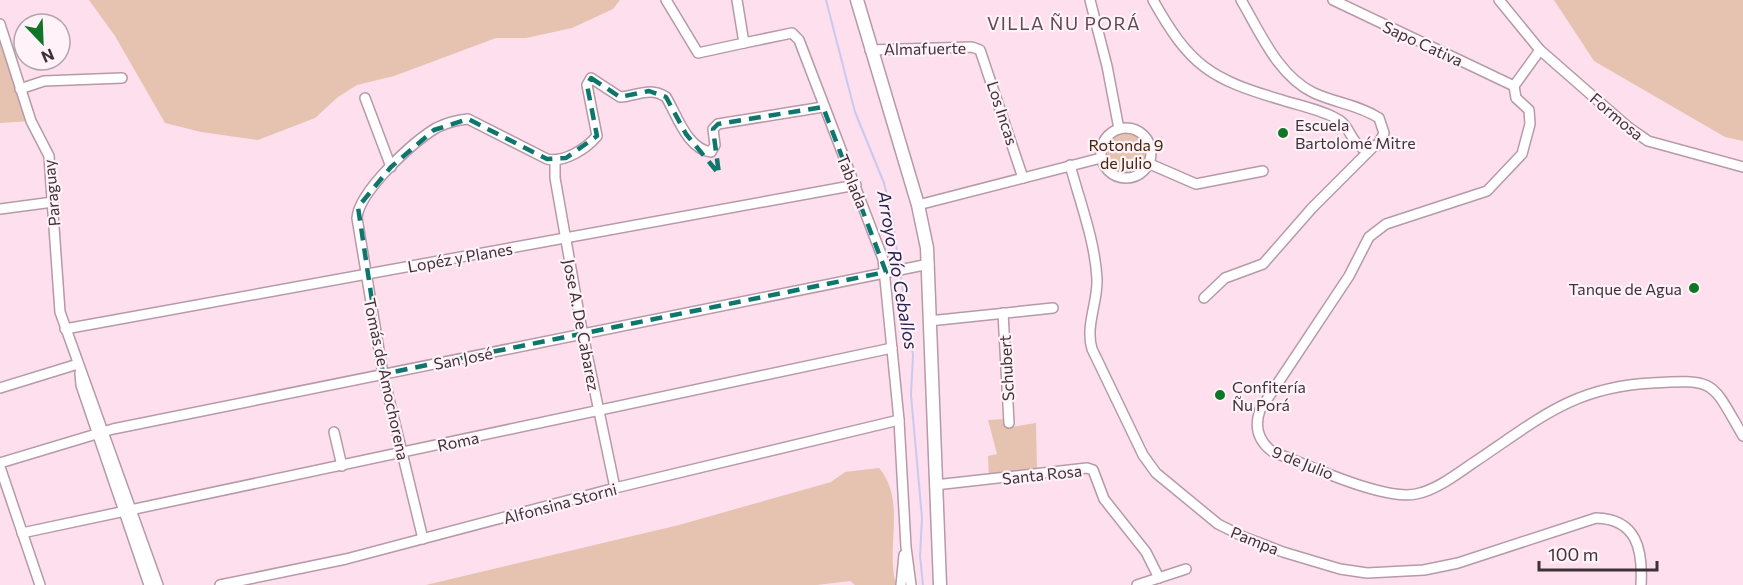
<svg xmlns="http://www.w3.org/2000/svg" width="1743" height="585" font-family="Commissioner,sans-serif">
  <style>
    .green { fill: #e5c3b0 }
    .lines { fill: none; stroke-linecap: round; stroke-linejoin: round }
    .stream { stroke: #c9c9f0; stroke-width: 2 }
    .minor-casing { stroke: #b69aa7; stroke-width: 12 }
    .secondary-casing { stroke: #b69aa7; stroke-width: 15 }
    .minor { stroke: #fff; stroke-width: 9 }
    .secondary { stroke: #fff; stroke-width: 12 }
    .marked { fill: none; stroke: #0f766e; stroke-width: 4.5; stroke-dasharray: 12 8; stroke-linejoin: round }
    .poi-dot { fill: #107627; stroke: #fff2f8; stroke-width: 2 }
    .labels { text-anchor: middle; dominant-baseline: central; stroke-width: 4.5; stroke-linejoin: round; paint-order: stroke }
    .street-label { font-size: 16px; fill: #3e3237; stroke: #fff2f8 }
    .poi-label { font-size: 16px; fill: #3e3237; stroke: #fff2f8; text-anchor: start }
    .park-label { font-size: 16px; fill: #472208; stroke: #fff2f8 }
    .neighbourhood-label { font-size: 18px; letter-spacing: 1.5px; fill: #5f4753; stroke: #fff2f8 }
    .water-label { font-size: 18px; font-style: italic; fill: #262150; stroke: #fff2f8 }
  </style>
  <rect width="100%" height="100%" fill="#fedfed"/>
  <g class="green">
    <polygon points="89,0 620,0 613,9 572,28 526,38 496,38 394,76 357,85 338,97 315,118 258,140 201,132 165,123 115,36"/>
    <polygon points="1554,0 1743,0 1743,141 1725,137 1594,61"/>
    <polygon points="0,22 31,121 0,123"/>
    <circle cx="1126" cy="153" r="25"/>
    <polygon points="1004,419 1005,428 1036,423 1037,471 989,478 988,456 997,454 988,420"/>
    <path d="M879 468C907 501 885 547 896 585H855L850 581 817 585H426L679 525 831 482 845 472Z"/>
  </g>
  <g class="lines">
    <g class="stream">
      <polyline points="826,0 855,112 884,183 892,215 899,266"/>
      <polyline points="900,272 913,355 911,395 922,518 920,556 923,585"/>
    </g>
    <g class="minor-casing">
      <g id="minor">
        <polyline points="666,0 698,53 744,43"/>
        <polyline points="737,0 744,43 792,33 799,40 883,259 899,420 906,547 911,585"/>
        <polyline points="1090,0 1107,66 1119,129"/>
        <path d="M1153 0C1190 66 1210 79 1282 100 1301 106 1323 110 1339 120 1350 126 1350 141 1362 148L1378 145 1384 133 1379 118C1359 105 1336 103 1314 93 1278 76 1260 32 1241 0"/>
        <polyline points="1333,0 1514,86"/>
        <path d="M1499 0 1540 50 1514 86 1516 98 1529 110 1530 124 1522 154 1487 191 1386 224 1369 237 1349 276 1260 410C1254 427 1258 441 1273 452 1306 464 1383 501 1416 494 1437 490 1458 473 1476 461 1539 419 1573 387 1652 383 1717 379 1711 381 1743 436"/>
        <polyline points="0,24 31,121 49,156 60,312 158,585"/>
        <polyline points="870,50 972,47 980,50 1023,178"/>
        <polyline points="1540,50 1628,127 1648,141 1743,167"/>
        <polyline points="20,89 44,81 122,78"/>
        <polyline points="365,98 391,167"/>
        <circle cx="1126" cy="153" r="25"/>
        <polyline points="555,161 555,178 581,325 615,488"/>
        <polyline points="1150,164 1196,184 1263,171"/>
        <path d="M1070 165C1080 202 1095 241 1097 279 1098 302 1085 326 1092 349L1143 455 1156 473 1218 524 1244 537 1283 552 1340 569 1367 573 1424 570 1458 563 1596 518C1637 519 1643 550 1641 585"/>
        <polyline points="918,205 1101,158"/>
        <polyline points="0,209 53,202"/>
        <polyline points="1204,298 1225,278 1263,264 1312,208 1373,147"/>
        <polyline points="1003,313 1009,423"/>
        <polyline points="929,321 1053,308"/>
        <polyline points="65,329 856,185"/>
        <polyline points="80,373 81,385 149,585"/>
        <polyline points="0,388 78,364"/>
        <polyline points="334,432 342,466"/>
        <polyline points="0,463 113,429 929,264"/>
        <polyline points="0,467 40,585"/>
        <polyline points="935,485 1087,468 1093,470 1104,499 1146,552 1159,578"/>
        <polyline points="22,533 892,348"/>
        <path d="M423 539 383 374 357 218C359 191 413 142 436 128 446 123 457 120 468 119L547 159C564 163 586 149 597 136L587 85 591 78 620 97C637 96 650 86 666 97 677 115 687 149 711 152L715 145 713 129 718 124 823 107"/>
        <polyline points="220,585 346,559 615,488 899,420"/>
        <polyline points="901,585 904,555"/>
        <polyline points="1137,585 1186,569"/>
      </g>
    </g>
    <g class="secondary-casing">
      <polyline id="secondary" points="857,0 918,205 927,248 940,585"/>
    </g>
    <use href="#minor" class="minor"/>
    <use href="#secondary" class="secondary"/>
  </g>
  <path class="marked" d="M591 78 620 97 649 91 666 97 686 134 719 174 713 129 718 124 823 107 886 272 383 374 358 207 391 167 434 130 468 119 547 159 566 158 597 136 587 85Z"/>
  <g class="poi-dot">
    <circle cx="1283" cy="133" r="6"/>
    <circle cx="1694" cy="288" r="6"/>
    <circle cx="1220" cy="395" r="6"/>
  </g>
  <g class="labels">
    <g class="street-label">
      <text transform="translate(1423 43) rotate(25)">Sapo Cativa</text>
      <text transform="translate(925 48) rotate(-1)">Almafuerte</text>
      <text transform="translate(1003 113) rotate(72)">Los Incas</text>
      <text transform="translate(1617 116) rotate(40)">Formosa</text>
      <text transform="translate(853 181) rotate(68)">Tablada</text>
      <text transform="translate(51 193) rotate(-95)">Paraguay</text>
      <text transform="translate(460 257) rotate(-10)">Lopéz y Planes</text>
      <text transform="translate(582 325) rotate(79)">Jose A. De Cabarez</text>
      <text transform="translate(463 358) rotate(-11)">San José</text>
      <text transform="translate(1006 368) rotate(-93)">Schubert</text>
      <text transform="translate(387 379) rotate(78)">Tomás de Amochorena</text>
      <text transform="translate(458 441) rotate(-12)">Roma</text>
      <text transform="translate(1303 462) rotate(22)">9 de Julio</text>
      <text transform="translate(1042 474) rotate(-6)">Santa Rosa</text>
      <text transform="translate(560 503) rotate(-15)">Alfonsina Storni</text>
      <text transform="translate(1255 540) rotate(22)">Pampa</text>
    </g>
    <g class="poi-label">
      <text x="1295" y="124">Escuela<tspan x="1295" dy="18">Bartolomé Mitre</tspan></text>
      <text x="1682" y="288" text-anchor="end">Tanque de Agua</text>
      <text x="1232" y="386">Confitería<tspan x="1232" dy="18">Ñu Porá</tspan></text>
    </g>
    <g class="park-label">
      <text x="1126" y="144">Rotonda 9<tspan x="1126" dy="18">de Julio</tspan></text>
    </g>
    <g class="neighbourhood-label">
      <text x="1064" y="23">VILLA ÑU PORÁ</text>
    </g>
    <g class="water-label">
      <text transform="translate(898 270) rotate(80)">Arroyo Río Ceballos</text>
    </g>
  </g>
  <g transform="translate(42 42) rotate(157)"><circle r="28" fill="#fff2f8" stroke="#b2a5ab" stroke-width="1.5"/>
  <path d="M0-4.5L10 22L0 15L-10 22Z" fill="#107627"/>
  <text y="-9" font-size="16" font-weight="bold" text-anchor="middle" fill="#3e3237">N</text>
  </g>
  <path d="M1539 561v9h118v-9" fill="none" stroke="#3e3237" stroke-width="3"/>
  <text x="1548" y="561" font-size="18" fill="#3e3237" stroke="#fff2f8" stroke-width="4.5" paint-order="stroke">100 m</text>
</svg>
